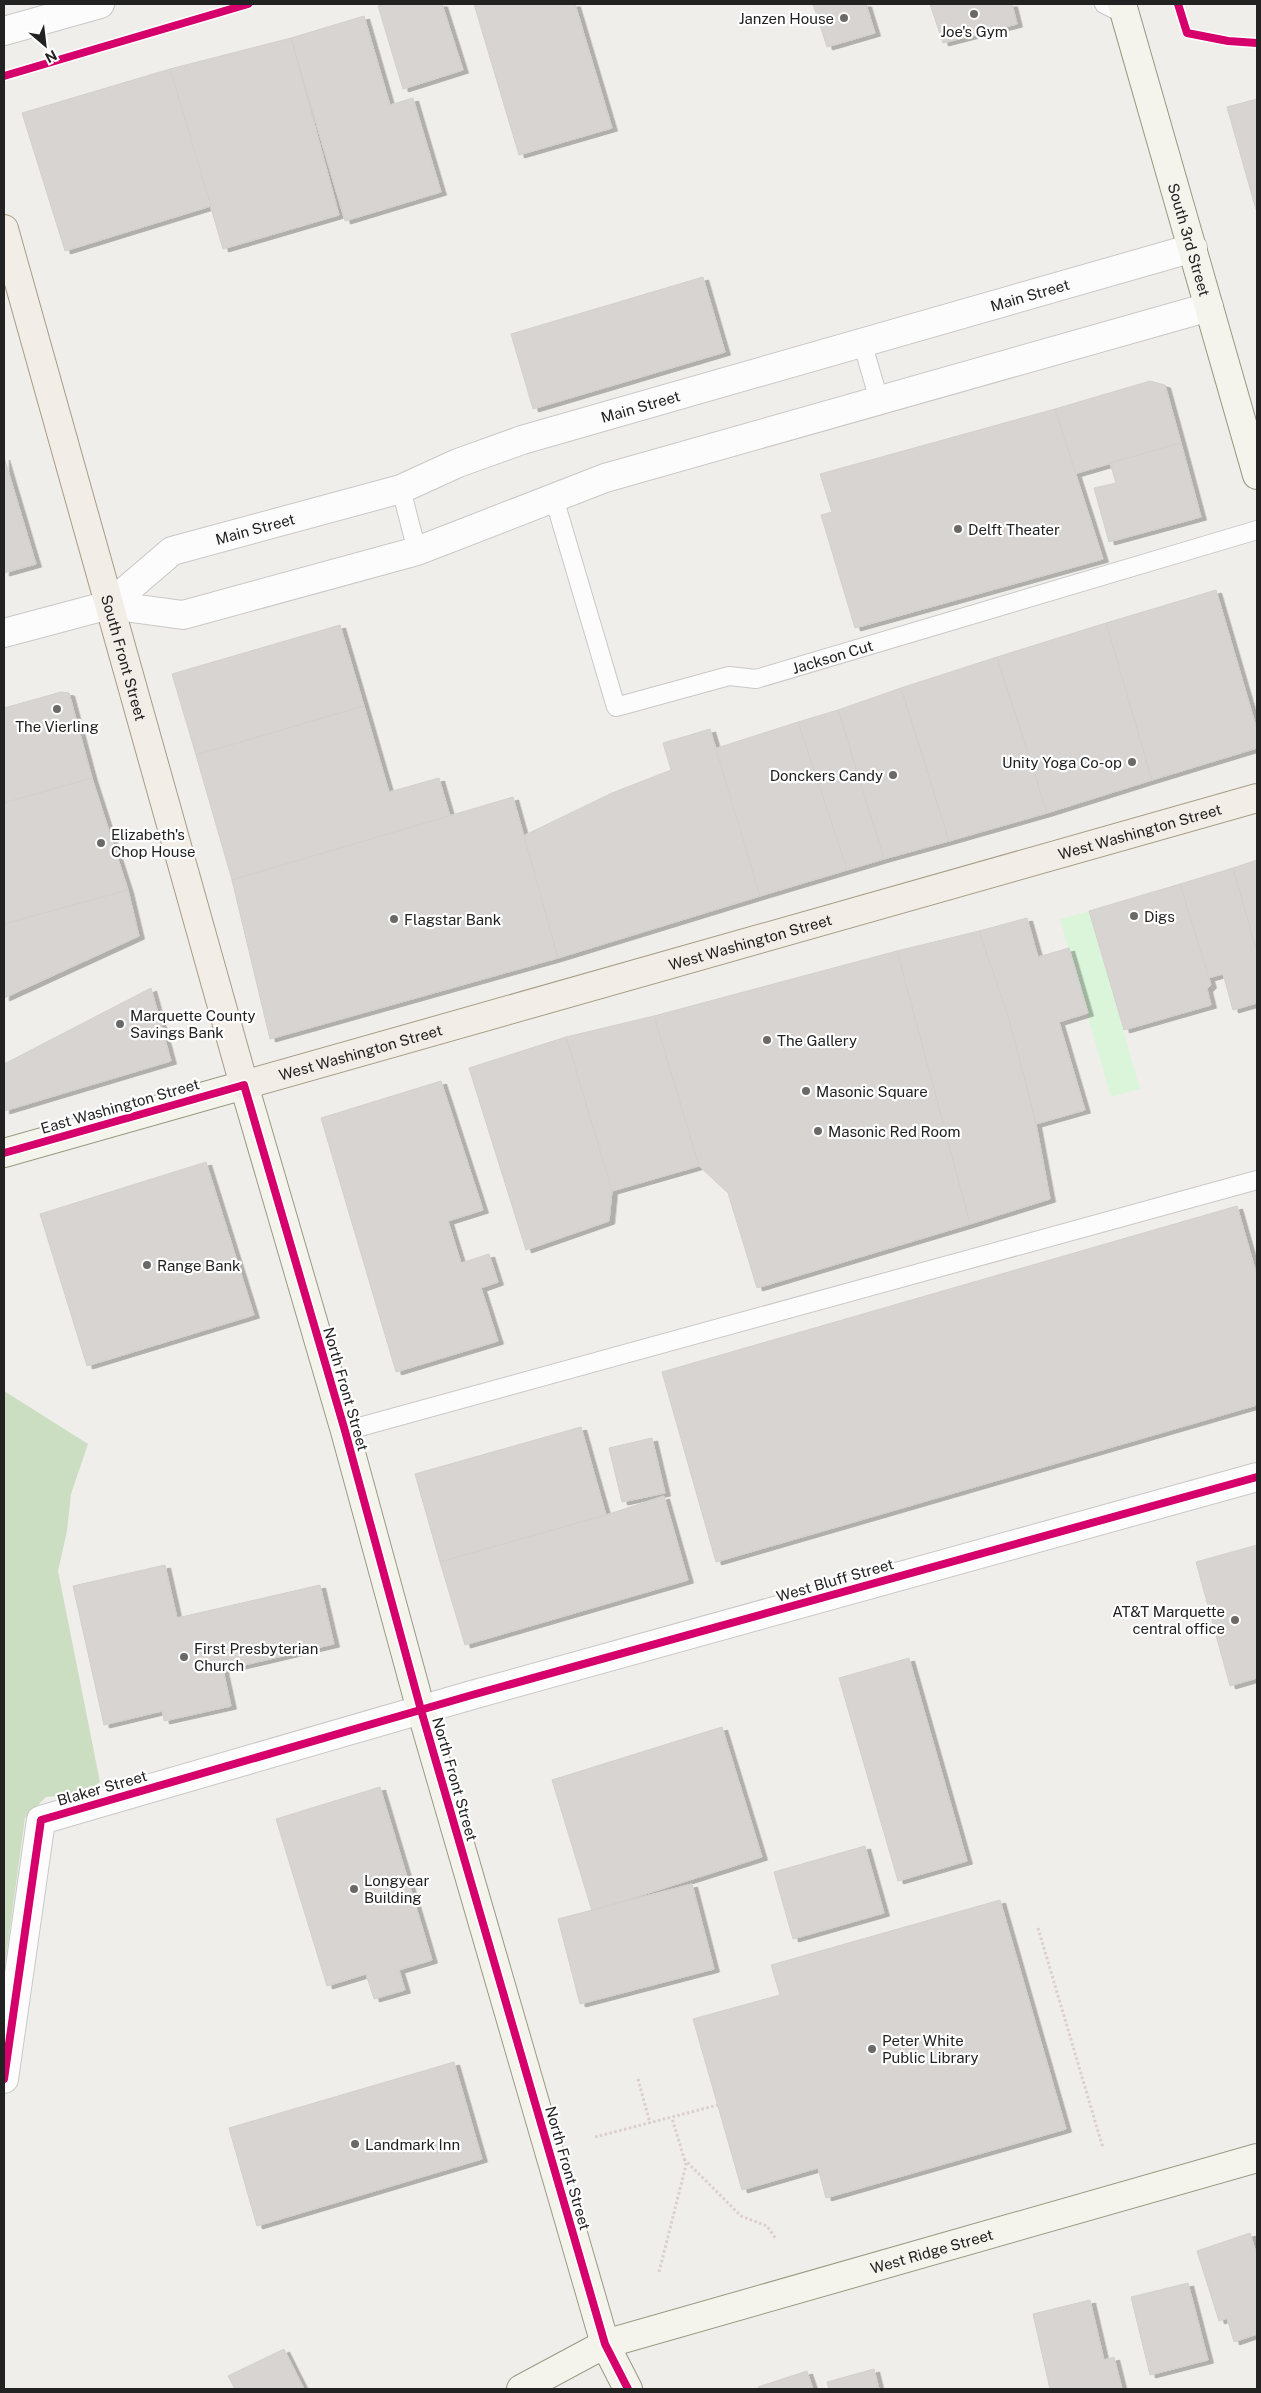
<svg xmlns="http://www.w3.org/2000/svg" width="1261" height="2393" font-family="'Public Sans',sans-serif">
  <style>
    .forest { fill: #cbdec1 }
    .park { fill: #daf5da }
    .building { fill: #d7d4d2; stroke: #d3d0cc; filter: url(#shadow) }
    .lines { fill: none; stroke-linecap: round; stroke-linejoin: round }
    .lane-casing { stroke: #c9c8c7; stroke-width: 20 }
    .street-casing { stroke: #c9c8c7; stroke-width: 30 }
    .secondary-casing { stroke: #999a82; stroke-width: 30 }
    .primary-casing { stroke: #a79c86; stroke-width: 30 }
    .path { stroke: #dccecd; stroke-width: 3; stroke-dasharray: 2.5 2.5; stroke-linecap: butt }
    .lane { stroke: #fdfcfc; stroke-width: 18 }
    .street { stroke: #fdfcfc; stroke-width: 28 }
    .secondary { stroke: #f4f4ed; stroke-width: 28 }
    .primary { stroke: #f3ede7; stroke-width: 28 }
    .cycleway-casing { stroke: #fff; stroke-width: 11 }
    .cycleway { stroke: #d6006c; stroke-width: 8 }
    .poi-dot { fill: #6a6968; stroke: #fff; stroke-width: 2 }
    .labels { text-anchor: middle; dominant-baseline: central; stroke-width: 4.5; stroke-linejoin: round; paint-order: stroke }
    .poi-label { font-size: 15px; fill: #222; stroke: #fff; text-anchor: start }
    .street-label { font-size: 15px; fill: #222; stroke: #fff }
  </style>
  <defs>
    <filter id="shadow"><feDropShadow dx="5.5" dy="3" stdDeviation="0" flood-color="#0004"/></filter>
  </defs>
  <rect width="100%" height="100%" fill="#f0eeeb"/>
  <polygon class="forest" points="4,1391 88,1444 71,1494 67,1531 58,1571 100,1782 83,1794 46,1797 25,1818 4,1972"/>
  <polygon class="park" points="1089,911 1140,1089 1111,1097 1060,919"/>
  <g class="building">
    <polygon points="385,4 442,4 463,70 403,89 378,6"/>
    <polygon points="474,4 575,4 612,128 519,155"/>
    <polygon points="813,4 866,4 875,33 827,47"/>
    <polygon points="930,4 1012,4 1017,24 943,43"/>
    <polygon points="364,16 390,105 413,98 441,192 345,221 291,38"/>
    <polygon points="291,38 339,215 223,249 170,69"/>
    <polygon points="170,69 211,206 65,251 22,113"/>
    <polygon points="1257,99 1257,213 1227,107"/>
    <polygon points="703,277 725,352 533,409 511,334"/>
    <polygon points="1150,381 1165,385 1181,443 1074,474 1055,409"/>
    <polygon points="1055,409 1103,559 855,628 821,515 832,512 820,474"/>
    <polygon points="1181,443 1201,517 1109,542 1094,488 1116,483 1110,463"/>
    <polygon points="4,457 36,564 4,573"/>
    <polygon points="1216,590 1257,730 1257,748 1152,780 1106,623"/>
    <polygon points="1106,623 1152,780 1047,813 997,657"/>
    <polygon points="340,625 364,706 196,755 172,674"/>
    <polygon points="997,657 1047,813 949,841 901,688"/>
    <polygon points="901,688 949,841 884,859 838,710"/>
    <polygon points="61,692 69,693 92,778 4,803 4,708"/>
    <polygon points="364,706 389,792 439,778 450,816 232,880 196,755"/>
    <polygon points="838,710 884,859 847,870 798,722"/>
    <polygon points="798,722 847,870 760,896 714,749"/>
    <polygon points="710,729 760,896 558,958 523,836 612,793 671,770 663,743"/>
    <polygon points="92,778 128,890 4,924 4,803"/>
    <polygon points="513,797 558,958 270,1039 232,880"/>
    <polygon points="1257,860 1257,953 1233,868"/>
    <polygon points="1233,868 1257,953 1257,1003 1233,1010 1223,974 1208,978 1180,884"/>
    <polygon points="1180,884 1211,985 1207,989 1211,1005 1124,1030 1089,911"/>
    <polygon points="128,890 139,936 4,998 4,924"/>
    <polygon points="1027,918 1038,957 1069,948 1088,1013 1059,1022 1085,1110 1036,1124 1010,1023 979,931"/>
    <polygon points="979,931 1010,1023 1036,1124 1050,1199 970,1224 897,951"/>
    <polygon points="897,951 970,1224 757,1288 728,1193 699,1166 654,1016"/>
    <polygon points="151,988 171,1061 4,1111 4,1064"/>
    <polygon points="654,1016 699,1166 612,1191 566,1037"/>
    <polygon points="566,1037 612,1191 609,1221 526,1250 469,1068"/>
    <polygon points="441,1081 483,1210 448,1221 461,1263 489,1254 498,1282 481,1288 498,1341 396,1372 321,1118"/>
    <polygon points="206,1162 254,1315 87,1366 40,1214"/>
    <polygon points="1237,1206 1257,1276 1257,1405 716,1562 662,1372"/>
    <polygon points="581,1427 606,1515 440,1562 415,1474"/>
    <polygon points="652,1438 665,1493 622,1502 609,1448"/>
    <polygon points="664,1496 688,1580 465,1645 440,1562 606,1515"/>
    <polygon points="1257,1545 1257,1678 1230,1686 1196,1562"/>
    <polygon points="165,1565 177,1618 320,1585 334,1644 223,1670 231,1706 164,1721 162,1711 104,1725 73,1586"/>
    <polygon points="909,1658 967,1861 898,1881 839,1678"/>
    <polygon points="722,1727 762,1857 592,1911 552,1780"/>
    <polygon points="380,1787 432,1960 399,1970 405,1990 374,1999 366,1974 327,1986 276,1819"/>
    <polygon points="865,1846 884,1913 793,1939 774,1872"/>
    <polygon points="692,1884 714,1969 580,2004 558,1919"/>
    <polygon points="1000,1900 1066,2129 826,2198 818,2168 742,2190 693,2019 780,1995 771,1965"/>
    <polygon points="454,2062 482,2159 257,2226 229,2128"/>
    <polygon points="1250,2233 1257,2256 1257,2334 1234,2342 1227,2318 1219,2321 1197,2251"/>
    <polygon points="1188,2283 1208,2360 1150,2375 1131,2297"/>
    <polygon points="1090,2300 1104,2360 1114,2357 1122,2389 1050,2389 1033,2314"/>
    <polygon points="284,2349 304,2389 235,2389 228,2376"/>
    <polygon points="874,2369 879,2389 829,2389 827,2382"/>
    <polygon points="807,2371 813,2389 759,2389 758,2387"/>
  </g>
  <g class="lines">
    <g class="lane-casing">
      <g id="lane">
        <polyline points="1104,4 1126,15"/>
        <polyline points="862,342 879,400"/>
        <polyline points="401,489 417,551"/>
        <path id="s1" d="M554 498 616 707 729 676 756 679 1257 530"/>
        <polyline points="345,1431 1257,1180"/>
      </g>
    </g>
    <g class="street-casing">
      <g id="street">
        <polyline points="4,31 100,4"/>
        <path id="s2" d="M109 605 172 551 401 489 458 463 522 440 1193 248"/>
        <polyline points="4,633 109,605 183,615 417,551 605,478 1209,307"/>
        <polyline points="4,2079 41,1820 472,1695 1257,1477"/>
      </g>
    </g>
    <g class="secondary-casing">
      <g id="secondary">
        <path id="s3" d="M1122 4 1257 475"/>
        <polyline points="4,1153 244,1085 345,1431 421,1710 605,2344 628,2389"/>
        <path id="s4" d="M521 2389 605 2344 1257 2158"/>
      </g>
    </g>
    <g class="primary-casing">
      <g id="primary">
        <path id="s5" d="M4 229 244 1085 1257 798"/>
      </g>
    </g>
    <g class="path">
      <polyline points="1038,1928 1103,2148"/>
      <polyline points="638,2079 650,2123"/>
      <polyline points="595,2137 718,2105"/>
      <polyline points="684,2159 741,2216 767,2226 776,2239"/>
      <polyline points="659,2272 686,2165 672,2118"/>
    </g>
    <use href="#lane" class="lane"/>
    <use href="#street" class="street"/>
    <use href="#secondary" class="secondary"/>
    <use href="#primary" class="primary"/>
    <g class="cycleway-casing">
      <g id="cycleway">
        <polyline points="1178,4 1187,33 1228,41 1257,43"/>
        <polyline points="4,76 248,4"/>
        <polyline points="4,1153 244,1085 345,1431 421,1710 605,2344 628,2389"/>
        <polyline points="4,2079 41,1820 472,1695 1257,1477"/>
      </g>
    </g>
    <use href="#cycleway" class="cycleway"/>
  </g>
  <g class="poi-dot">
    <circle cx="974" cy="14" r="5"/>
    <circle cx="844" cy="18" r="5"/>
    <circle cx="958" cy="529" r="5"/>
    <circle cx="57" cy="709" r="5"/>
    <circle cx="1132" cy="762" r="5"/>
    <circle cx="893" cy="775" r="5"/>
    <circle cx="101" cy="843" r="5"/>
    <circle cx="1134" cy="916" r="5"/>
    <circle cx="394" cy="919" r="5"/>
    <circle cx="120" cy="1024" r="5"/>
    <circle cx="767" cy="1040" r="5"/>
    <circle cx="806" cy="1091" r="5"/>
    <circle cx="818" cy="1131" r="5"/>
    <circle cx="147" cy="1265" r="5"/>
    <circle cx="1235" cy="1620" r="5"/>
    <circle cx="184" cy="1657" r="5"/>
    <circle cx="354" cy="1889" r="5"/>
    <circle cx="872" cy="2049" r="5"/>
    <circle cx="355" cy="2144" r="5"/>
  </g>
  <g class="labels">
    <g class="poi-label">
      <text x="834" y="18" text-anchor="end">Janzen House</text>
      <text x="974" y="31" text-anchor="middle">Joe's Gym</text>
      <text x="968" y="529">Delft Theater</text>
      <text x="57" y="726" text-anchor="middle">The Vierling</text>
      <text x="1122" y="762" text-anchor="end">Unity Yoga Co-op</text>
      <text x="883" y="775" text-anchor="end">Donckers Candy</text>
      <text x="111" y="834">Elizabeth's<tspan x="111" dy="17">Chop House</tspan></text>
      <text x="1144" y="916">Digs</text>
      <text x="404" y="919">Flagstar Bank</text>
      <text x="130" y="1015">Marquette County<tspan x="130" dy="17">Savings Bank</tspan></text>
      <text x="777" y="1040">The Gallery</text>
      <text x="816" y="1091">Masonic Square</text>
      <text x="828" y="1131">Masonic Red Room</text>
      <text x="157" y="1265">Range Bank</text>
      <text x="1225" y="1611" text-anchor="end">AT&amp;T Marquette<tspan x="1225" dy="17">central office</tspan></text>
      <text x="194" y="1648">First Presbyterian<tspan x="194" dy="17">Church</tspan></text>
      <text x="364" y="1880">Longyear<tspan x="364" dy="17">Building</tspan></text>
      <text x="882" y="2040">Peter White<tspan x="882" dy="17">Public Library</tspan></text>
      <text x="365" y="2144">Landmark Inn</text>
    </g>
    <g class="street-label">
      <text stroke="none"><textPath href="#s3" startOffset="245">South 3rd Street</textPath></text>
      <text stroke="none"><textPath href="#s2" startOffset="979">Main Street</textPath></text>
      <text stroke="none"><textPath href="#s2" startOffset="574">Main Street</textPath></text>
      <text stroke="none"><textPath href="#s2" startOffset="169">Main Street</textPath></text>
      <text stroke="none"><textPath href="#s1" startOffset="442">Jackson Cut</textPath></text>
      <text stroke="none"><textPath href="#s5" startOffset="445">South Front Street</textPath></text>
      <text stroke="none"><textPath href="#s5" startOffset="1820">West Washington Street</textPath></text>
      <text stroke="none"><textPath href="#s5" startOffset="1415">West Washington Street</textPath></text>
      <text stroke="none"><textPath href="#s5" startOffset="1010">West Washington Street</textPath></text>
      <text transform="translate(120 1106) rotate(-16)">East Washington Street</text>
      <text transform="translate(346 1389) rotate(74)">North Front Street</text>
      <text transform="translate(835 1580) rotate(-16)">West Bluff Street</text>
      <text transform="translate(455 1779) rotate(74)">North Front Street</text>
      <text transform="translate(102 1788) rotate(-16)">Blaker Street</text>
      <text transform="translate(568 2168) rotate(74)">North Front Street</text>
      <text stroke="none"><textPath href="#s4" startOffset="435">West Ridge Street</textPath></text>
    </g>
  </g>
  <rect width="1261" height="2393" fill="none" stroke="#222222" stroke-width="10"/>
  <g transform="translate(45 45) rotate(152)" stroke="#ffffff" stroke-width="4" paint-order="stroke">
  <path d="M0-4L9 19L0 12L-9 19Z" fill="#222222"/>
  <text y="-8" font-size="14" font-weight="bold" text-anchor="middle" fill="#222222">N</text>
  </g>
</svg>
